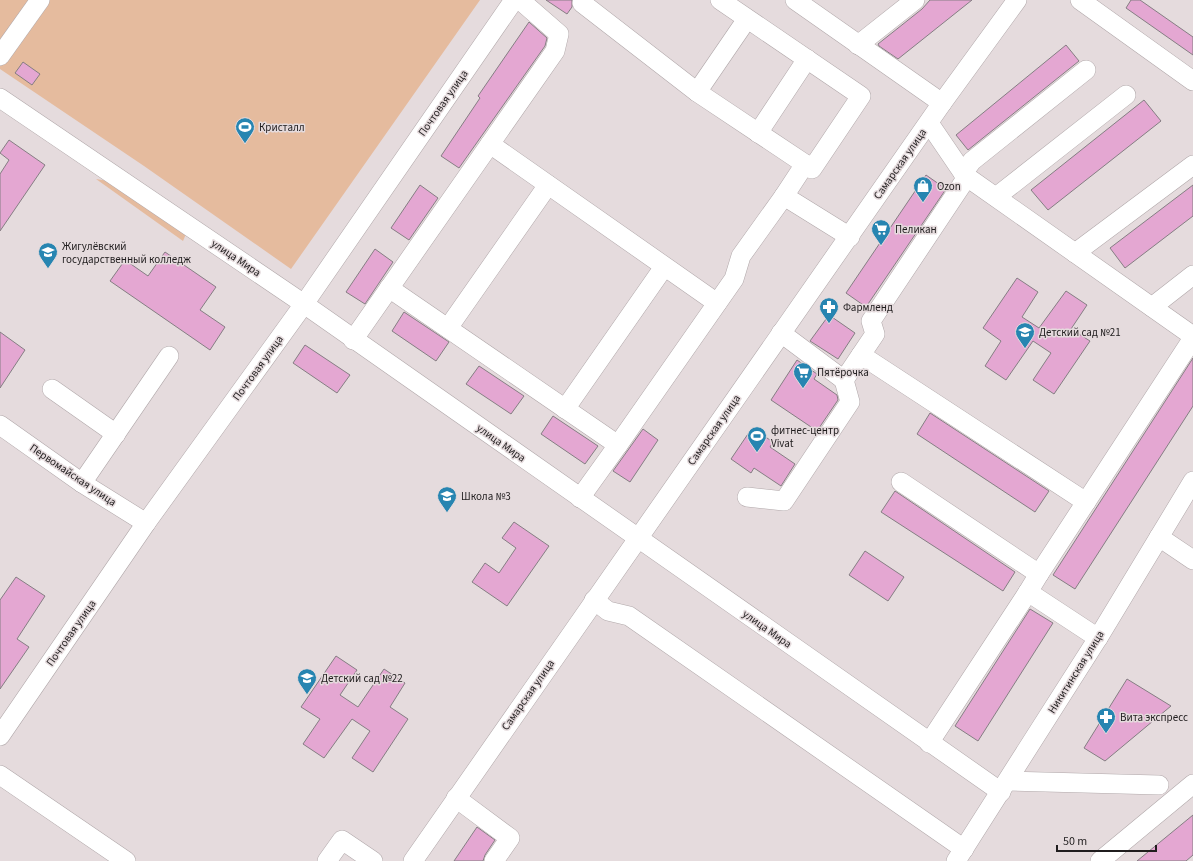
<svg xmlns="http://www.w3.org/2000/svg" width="1193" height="861" font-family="'Source Sans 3',sans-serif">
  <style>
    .green { fill: #e5bb9e }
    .building { fill: #e4a7d2; stroke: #857e83 }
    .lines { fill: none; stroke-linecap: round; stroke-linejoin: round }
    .minor-casing { stroke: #b1a8aa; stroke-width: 20 }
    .minor { stroke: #fff; stroke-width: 19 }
    .labels { text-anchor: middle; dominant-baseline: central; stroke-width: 3; stroke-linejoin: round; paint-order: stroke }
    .street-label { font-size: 11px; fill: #201d1e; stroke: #e5dbdd }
    .poi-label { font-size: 11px; fill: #201d1e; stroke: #e5dbdd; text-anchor: start }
  </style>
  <rect width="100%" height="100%" fill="#e5dbdd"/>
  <g class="green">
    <polygon points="0,0 480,0 291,269 144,166 0,69"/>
    <polygon points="96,179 109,181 186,234 183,241"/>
  </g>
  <g class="building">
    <polygon points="546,0 572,0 572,7 567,14"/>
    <polygon points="930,0 972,0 898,59 879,46 878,44 922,9"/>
    <polygon points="1131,0 1140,0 1193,37 1193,55 1126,8"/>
    <polygon points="529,22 547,38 545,46 459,168 441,156 480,98 478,96"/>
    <polygon points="1066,45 1079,61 968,150 956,135"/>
    <polygon points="23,62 40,74 32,85 15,73"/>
    <polygon points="1144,100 1161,121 1048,210 1031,190"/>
    <polygon points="9,140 45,165 0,231 0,174 9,160 0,153"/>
    <polygon points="926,175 946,189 866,307 846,293"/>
    <polygon points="420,185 438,198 409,240 391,228"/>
    <polygon points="1193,185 1193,216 1125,268 1110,248"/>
    <polygon points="375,249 393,262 365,304 346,292"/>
    <polygon points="165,252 216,287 200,310 225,327 210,350 110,281 125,260 148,276"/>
    <polygon points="1017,278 1038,292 1022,317 1039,328 1066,291 1087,305 1071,329 1090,341 1054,394 1033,380 1051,353 1033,341 1006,380 985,366 1001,341 983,328"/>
    <polygon points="404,312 449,342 436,361 392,331"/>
    <polygon points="829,315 855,333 838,359 810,341"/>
    <polygon points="0,332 25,350 0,388"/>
    <polygon points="305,345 350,375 337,393 293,363"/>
    <polygon points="1193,358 1193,406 1075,589 1053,575"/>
    <polygon points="797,360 817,374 814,379 837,395 838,400 817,431 771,400"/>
    <polygon points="479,366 524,396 511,414 466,384"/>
    <polygon points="930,413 1049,491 1035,512 917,434"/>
    <polygon points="553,416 598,446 585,464 541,434"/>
    <polygon points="752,428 773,442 770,447 795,464 781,486 754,468 751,473 731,459"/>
    <polygon points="643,429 658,440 630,482 613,471"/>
    <polygon points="895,491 1015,572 1003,591 881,512"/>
    <polygon points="514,522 549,546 507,606 472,582 485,563 499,573 516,548 502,538"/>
    <polygon points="865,551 904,577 888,601 849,575"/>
    <polygon points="16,577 45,596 17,639 29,647 0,689 0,600"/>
    <polygon points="1030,609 1053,623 978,741 955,726"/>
    <polygon points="336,656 357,670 340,695 358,707 384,669 405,683 390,707 408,719 373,772 352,758 370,731 352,719 324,758 303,744 320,719 301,707"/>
    <polygon points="1127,679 1171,706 1105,761 1084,748"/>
    <polygon points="1193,815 1193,855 1186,861 1137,861"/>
    <polygon points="477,827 495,840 485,855 483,861 454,861"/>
  </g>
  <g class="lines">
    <g class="minor-casing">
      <g id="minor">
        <polyline points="584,0 582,3 697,92 805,164"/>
        <polyline points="720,0 861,96 812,169 805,164 784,196 850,237"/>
        <polyline points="795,0 942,103"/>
        <polyline points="1080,0 1193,81"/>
        <polyline points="858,45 915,0"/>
        <polyline points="0,56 40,0"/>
        <polyline points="697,92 747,19"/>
        <polyline points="0,98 304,304 1001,792"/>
        <polyline points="758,133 807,59"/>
        <polyline points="490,144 717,303"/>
        <polyline points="963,173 972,161 1086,70"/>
        <polyline points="967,177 1193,336"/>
        <polyline points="996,197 1126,95"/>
        <polyline points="1075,253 1193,165"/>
        <polyline points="389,288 618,445 580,498"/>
        <polyline points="1152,307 1193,275"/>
        <polyline points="448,328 548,185"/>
        <polyline points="781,333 844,380 875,334 871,321 967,177 963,173 929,123"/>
        <polyline points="353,340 555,51 559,34 520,0"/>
        <polyline points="861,355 1086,502"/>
        <polyline points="52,389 116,434"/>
        <polyline points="565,409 664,267"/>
        <polyline points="0,425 82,483 146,523"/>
        <polyline points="618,445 734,279 741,256 784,196"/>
        <polyline points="901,482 1039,574 1028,592 1098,638"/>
        <polyline points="82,483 169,356"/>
        <polyline points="747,497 784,501 850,402 844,380"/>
        <polyline points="1159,537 1193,560"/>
        <polyline points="1039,574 1193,338"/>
        <polyline points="594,600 608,611 629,616 964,849"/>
        <polyline points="0,736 146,523 304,304 514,0"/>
        <polyline points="929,743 1028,592"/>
        <polyline points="0,775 126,861"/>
        <polyline points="1008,781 1159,785"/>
        <polyline points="456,798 510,838 494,861"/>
        <polyline points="327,861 342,840 373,861"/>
        <polyline points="413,861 942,103 1017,0"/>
        <polyline points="956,861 1098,638 1193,481"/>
        <polyline points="1100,861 1193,784"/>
      </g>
    </g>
    <use href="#minor" class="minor"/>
  </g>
  <defs>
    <g id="stadium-pin" transform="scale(1)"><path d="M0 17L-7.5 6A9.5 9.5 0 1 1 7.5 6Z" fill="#2785b1" stroke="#e5dbdd"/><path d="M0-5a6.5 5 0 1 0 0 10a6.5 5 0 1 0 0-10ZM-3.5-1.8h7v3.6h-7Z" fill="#fff"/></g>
    <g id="shop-pin" transform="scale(1)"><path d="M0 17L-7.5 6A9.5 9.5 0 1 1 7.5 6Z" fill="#2785b1" stroke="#e5dbdd"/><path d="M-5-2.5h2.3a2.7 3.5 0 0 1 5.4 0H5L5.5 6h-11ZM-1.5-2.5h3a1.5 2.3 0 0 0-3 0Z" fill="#fff"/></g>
    <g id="supermarket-pin" transform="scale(1)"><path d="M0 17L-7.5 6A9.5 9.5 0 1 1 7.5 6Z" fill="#2785b1" stroke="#e5dbdd"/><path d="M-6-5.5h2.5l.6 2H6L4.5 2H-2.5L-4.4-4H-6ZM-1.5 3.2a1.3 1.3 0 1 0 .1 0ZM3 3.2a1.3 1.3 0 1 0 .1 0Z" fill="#fff"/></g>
    <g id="university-pin" transform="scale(1)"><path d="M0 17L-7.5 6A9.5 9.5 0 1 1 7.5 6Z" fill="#2785b1" stroke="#e5dbdd"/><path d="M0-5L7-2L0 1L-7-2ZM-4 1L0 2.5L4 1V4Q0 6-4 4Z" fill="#fff"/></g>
    <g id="pharmacy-pin" transform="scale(1)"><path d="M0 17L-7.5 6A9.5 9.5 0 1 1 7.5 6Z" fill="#2785b1" stroke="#e5dbdd"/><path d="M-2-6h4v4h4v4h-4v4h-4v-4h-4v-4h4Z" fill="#fff"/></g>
    <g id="school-pin" transform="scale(1)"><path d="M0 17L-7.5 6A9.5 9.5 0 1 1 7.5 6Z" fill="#2785b1" stroke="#e5dbdd"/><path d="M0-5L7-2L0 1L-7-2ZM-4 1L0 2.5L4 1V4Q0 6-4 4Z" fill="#fff"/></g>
  </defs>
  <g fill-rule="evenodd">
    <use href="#stadium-pin" x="245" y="127"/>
    <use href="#shop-pin" x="923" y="186"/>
    <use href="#supermarket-pin" x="881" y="229"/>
    <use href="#university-pin" x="48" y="252"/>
    <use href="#pharmacy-pin" x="829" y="307"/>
    <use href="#school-pin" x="1025" y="332"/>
    <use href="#supermarket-pin" x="803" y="372"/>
    <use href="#stadium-pin" x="757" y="436"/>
    <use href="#school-pin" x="447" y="496"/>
    <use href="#school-pin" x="307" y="678"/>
    <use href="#pharmacy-pin" x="1106" y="717"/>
  </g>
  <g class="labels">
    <g class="street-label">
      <text transform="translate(443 103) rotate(-55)">Почтовая улица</text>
      <text transform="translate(900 164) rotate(-55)">Самарская улица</text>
      <text transform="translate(236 258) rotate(34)">улица Мира</text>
      <text transform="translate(258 368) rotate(-54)">Почтовая улица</text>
      <text transform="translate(714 430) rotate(-55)">Самарская улица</text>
      <text transform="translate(501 443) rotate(35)">улица Мира</text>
      <text transform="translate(73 475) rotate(34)">Первомайская улица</text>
      <text transform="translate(767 629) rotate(35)">улица Мира</text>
      <text transform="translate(71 633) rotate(-55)">Почтовая улица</text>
      <text transform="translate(1076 672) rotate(-58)">Никитинская улица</text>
      <text transform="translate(528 695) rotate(-55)">Самарская улица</text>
    </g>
    <g class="poi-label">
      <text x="259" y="127">Кристалл</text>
      <text x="937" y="186">Ozon</text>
      <text x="895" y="229">Пеликан</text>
      <text x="62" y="246">Жигулёвский<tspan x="62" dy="13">государственный колледж</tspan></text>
      <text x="843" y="307">Фармленд</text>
      <text x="1039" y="332">Детский сад №21</text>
      <text x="817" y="372">Пятёрочка</text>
      <text x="771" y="430">фитнес-центр<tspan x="771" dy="13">Vivat</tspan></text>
      <text x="461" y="496">Школа №3</text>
      <text x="321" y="678">Детский сад №22</text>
      <text x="1120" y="717">Вита экспресс</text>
    </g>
  </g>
  <path d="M1057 845v6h99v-6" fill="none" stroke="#201d1e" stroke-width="2"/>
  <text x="1063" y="845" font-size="12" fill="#201d1e" stroke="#e5dbdd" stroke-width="3" paint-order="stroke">50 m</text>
</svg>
